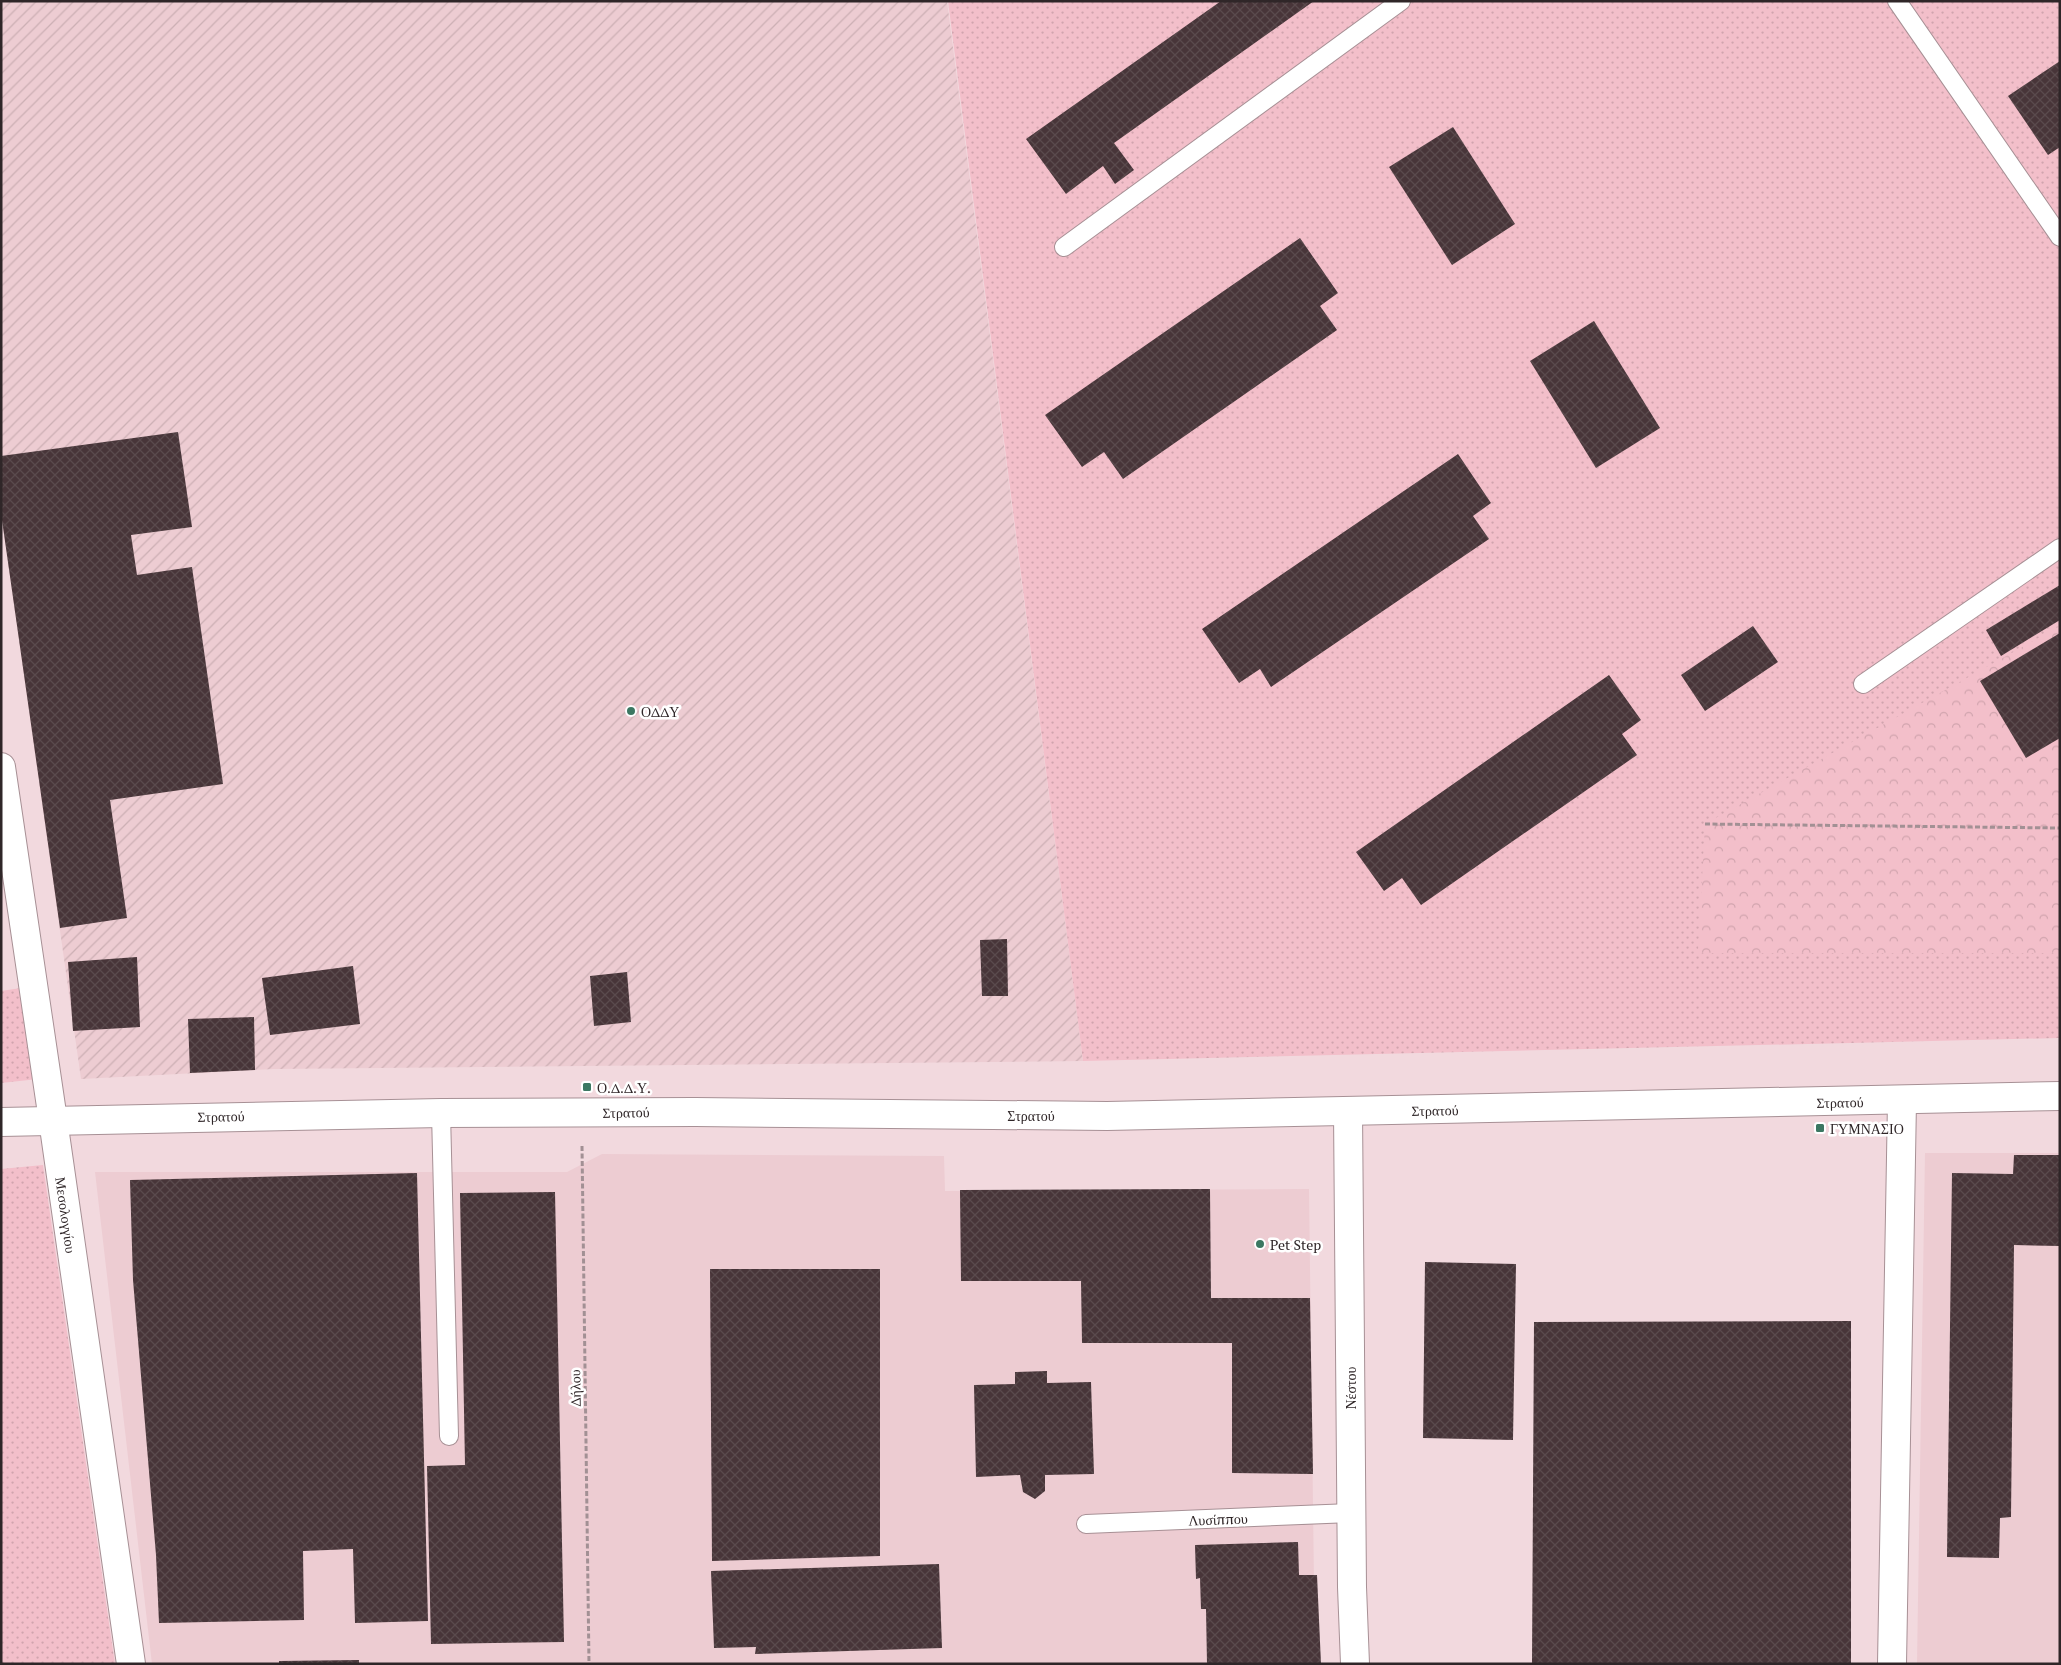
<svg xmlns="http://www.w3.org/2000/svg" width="2061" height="1665" font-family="'PT Serif',serif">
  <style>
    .built { fill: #edccd2 }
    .industrial { fill: url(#industrial-furrows) }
    .grass { fill: url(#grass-dots) }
    .park { fill: url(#park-crowns) }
    .building { fill: url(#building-cross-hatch) }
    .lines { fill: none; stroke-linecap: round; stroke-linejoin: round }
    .lane-casing { stroke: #a79095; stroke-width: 20 }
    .street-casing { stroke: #a79095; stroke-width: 30 }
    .secondary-casing { stroke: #a79095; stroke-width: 30 }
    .path { stroke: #a29094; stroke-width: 3; stroke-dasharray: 5 2.5; stroke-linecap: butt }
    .lane { stroke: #fff; stroke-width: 18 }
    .street { stroke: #fff; stroke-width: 28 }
    .secondary { stroke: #fff; stroke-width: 28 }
    .poi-dot { fill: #3c7762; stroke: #fff; stroke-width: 2 }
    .labels { text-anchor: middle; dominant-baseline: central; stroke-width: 5; stroke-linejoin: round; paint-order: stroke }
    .poi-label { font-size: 14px; fill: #2f2628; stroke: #fff; text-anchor: start }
    .street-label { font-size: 14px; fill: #2f2628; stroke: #fff }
  </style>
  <defs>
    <pattern id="industrial-furrows" width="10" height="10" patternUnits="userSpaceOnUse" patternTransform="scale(1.25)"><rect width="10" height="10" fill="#edccd2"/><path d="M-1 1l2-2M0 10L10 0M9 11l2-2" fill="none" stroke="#ccafb4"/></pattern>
    <pattern id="grass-dots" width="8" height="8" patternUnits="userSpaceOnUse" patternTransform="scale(1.25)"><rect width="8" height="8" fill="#f3bfca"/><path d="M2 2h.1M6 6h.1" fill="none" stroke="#d1a4ae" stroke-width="1.8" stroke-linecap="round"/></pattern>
    <pattern id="park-crowns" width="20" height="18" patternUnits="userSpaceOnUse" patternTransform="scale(1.25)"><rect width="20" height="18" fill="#f3bfca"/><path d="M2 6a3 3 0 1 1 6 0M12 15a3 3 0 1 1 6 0" fill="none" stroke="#d1a4ae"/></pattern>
    <pattern id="building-cross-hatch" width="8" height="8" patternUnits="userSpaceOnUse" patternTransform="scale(1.25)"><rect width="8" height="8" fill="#483539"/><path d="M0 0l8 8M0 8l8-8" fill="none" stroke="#5a4a4d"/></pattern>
  </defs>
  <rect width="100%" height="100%" fill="#f2d9de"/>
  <g class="built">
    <polygon points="1925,1153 2060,1153 2060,1664 1917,1664"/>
    <polygon points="602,1154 944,1156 945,1191 1309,1189 1315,1664 152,1664 95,1172 567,1172"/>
  </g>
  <polygon class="industrial" points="1,1 947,1 1083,1061 274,1069 81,1079 1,513"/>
  <g class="grass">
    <polygon points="948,1 2060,1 2060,1038 1083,1061"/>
    <polygon points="41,985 38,1079 1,1083 1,991"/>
    <polygon points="43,1165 110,1630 115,1664 1,1664 1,1169"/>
  </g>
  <polygon class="park" points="2060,626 2060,953 1698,953 1705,824"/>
  <g class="building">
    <polygon points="1221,1 1314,1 1114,143 1134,170 1115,184 1103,166 1066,194 1026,139"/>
    <polygon points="2060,61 2060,147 2048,155 2008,96"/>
    <polygon points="1453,127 1515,224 1452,265 1389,167"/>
    <polygon points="1300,238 1338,293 1320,306 1337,330 1123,479 1104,452 1082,467 1045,415"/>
    <polygon points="1594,321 1660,428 1596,468 1530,361"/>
    <polygon points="178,432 192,527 131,535 137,575 192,567 223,784 110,800 127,918 60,928 1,513 1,456"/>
    <polygon points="1458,454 1491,503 1473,516 1489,539 1271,687 1260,669 1239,683 1202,629"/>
    <polygon points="2060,585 2060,620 2001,656 1986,630"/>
    <polygon points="1753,626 1778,662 1705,711 1681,675"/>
    <polygon points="2060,633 2060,738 2026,758 1980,681"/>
    <polygon points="1609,675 1641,720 1622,734 1637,755 1421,905 1402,878 1384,891 1356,852"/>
    <polygon points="1007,939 1008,996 982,996 980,940"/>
    <polygon points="137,957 140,1027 73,1031 68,962"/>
    <polygon points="353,966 360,1024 270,1035 262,978"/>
    <polygon points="627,972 631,1022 594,1026 590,976"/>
    <polygon points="254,1017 255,1070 190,1073 188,1019"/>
    <polygon points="2014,1155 2060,1155 2060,1246 2014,1245 2011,1517 2000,1518 1999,1558 1947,1557 1952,1173 2013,1174"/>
    <polygon points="417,1173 428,1621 355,1623 353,1549 303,1551 304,1620 159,1623 156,1555 133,1280 130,1180"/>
    <polygon points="1210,1189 1211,1298 1310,1298 1313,1474 1232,1473 1232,1343 1082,1343 1081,1281 961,1281 960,1190"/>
    <polygon points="555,1192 564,1642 431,1644 427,1466 465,1465 460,1193"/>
    <polygon points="1425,1262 1516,1264 1513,1440 1423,1438"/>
    <polygon points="710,1269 880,1269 880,1556 712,1561"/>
    <polygon points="1851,1321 1851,1664 1532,1664 1534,1322"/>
    <polygon points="1047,1371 1047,1383 1091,1382 1094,1474 1045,1475 1045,1491 1035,1499 1023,1492 1020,1475 976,1477 974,1385 1015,1384 1015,1372"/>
    <polygon points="1298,1542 1299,1575 1317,1575 1321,1664 1207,1664 1206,1609 1201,1609 1200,1578 1196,1579 1195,1545"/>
    <polygon points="939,1564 942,1648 755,1654 756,1647 714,1648 711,1571"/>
    <polygon points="359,1660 359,1664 279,1664 279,1661"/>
  </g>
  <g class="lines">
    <g class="lane-casing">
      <g id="lane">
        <polyline points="1897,1 2060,237"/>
        <polyline points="1064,247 1401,1"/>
        <polyline points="1863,684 2060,548"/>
        <polyline points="441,1113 449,1436"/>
        <polyline points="1086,1524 1351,1513"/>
      </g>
    </g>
    <g class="street-casing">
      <g id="street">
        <polyline points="1348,1111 1352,1587 1355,1664"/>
        <polyline points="53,1120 131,1664"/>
        <polyline points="1892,1664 1902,1101"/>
      </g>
    </g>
    <g class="secondary-casing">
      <g id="secondary">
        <polyline points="1,767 53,1120"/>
        <polyline points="1,1122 441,1113 695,1112 1107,1116 2060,1096"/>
      </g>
    </g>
    <g class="path">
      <polyline points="1705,824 2060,828"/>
      <polyline points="582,1146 589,1664"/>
    </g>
    <use href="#lane" class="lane"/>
    <use href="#street" class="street"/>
    <use href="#secondary" class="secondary"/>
  </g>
  <g class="poi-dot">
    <circle cx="631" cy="711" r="5"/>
    <rect x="582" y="1082" width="10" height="10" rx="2.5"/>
    <rect x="1815" y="1123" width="10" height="10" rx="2.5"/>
    <circle cx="1260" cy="1244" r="5"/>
  </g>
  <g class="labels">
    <g class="poi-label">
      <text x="641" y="711">ΟΔΔΥ</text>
      <text x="597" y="1087">Ο.Δ.Δ.Υ.</text>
      <text x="1830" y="1128">ΓΥΜΝΑΣΙΟ</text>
      <text x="1270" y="1244">Pet Step</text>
    </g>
    <g class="street-label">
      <text transform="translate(1840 1102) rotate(-1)">Στρατού</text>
      <text transform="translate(1435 1110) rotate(-1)">Στρατού</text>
      <text transform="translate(626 1112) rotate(-1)">Στρατού</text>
      <text x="1031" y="1115">Στρατού</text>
      <text transform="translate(221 1116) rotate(-1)">Στρατού</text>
      <text transform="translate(66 1215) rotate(82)">Μεσολογγίου</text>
      <text transform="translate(575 1388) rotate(-91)">Δήλου</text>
      <text transform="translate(1350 1388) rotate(-90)">Νέστου</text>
      <text transform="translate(1218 1519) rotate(-2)">Λυσίππου</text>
    </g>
  </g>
  <rect width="2061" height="1665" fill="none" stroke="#2f2628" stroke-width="5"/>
</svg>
